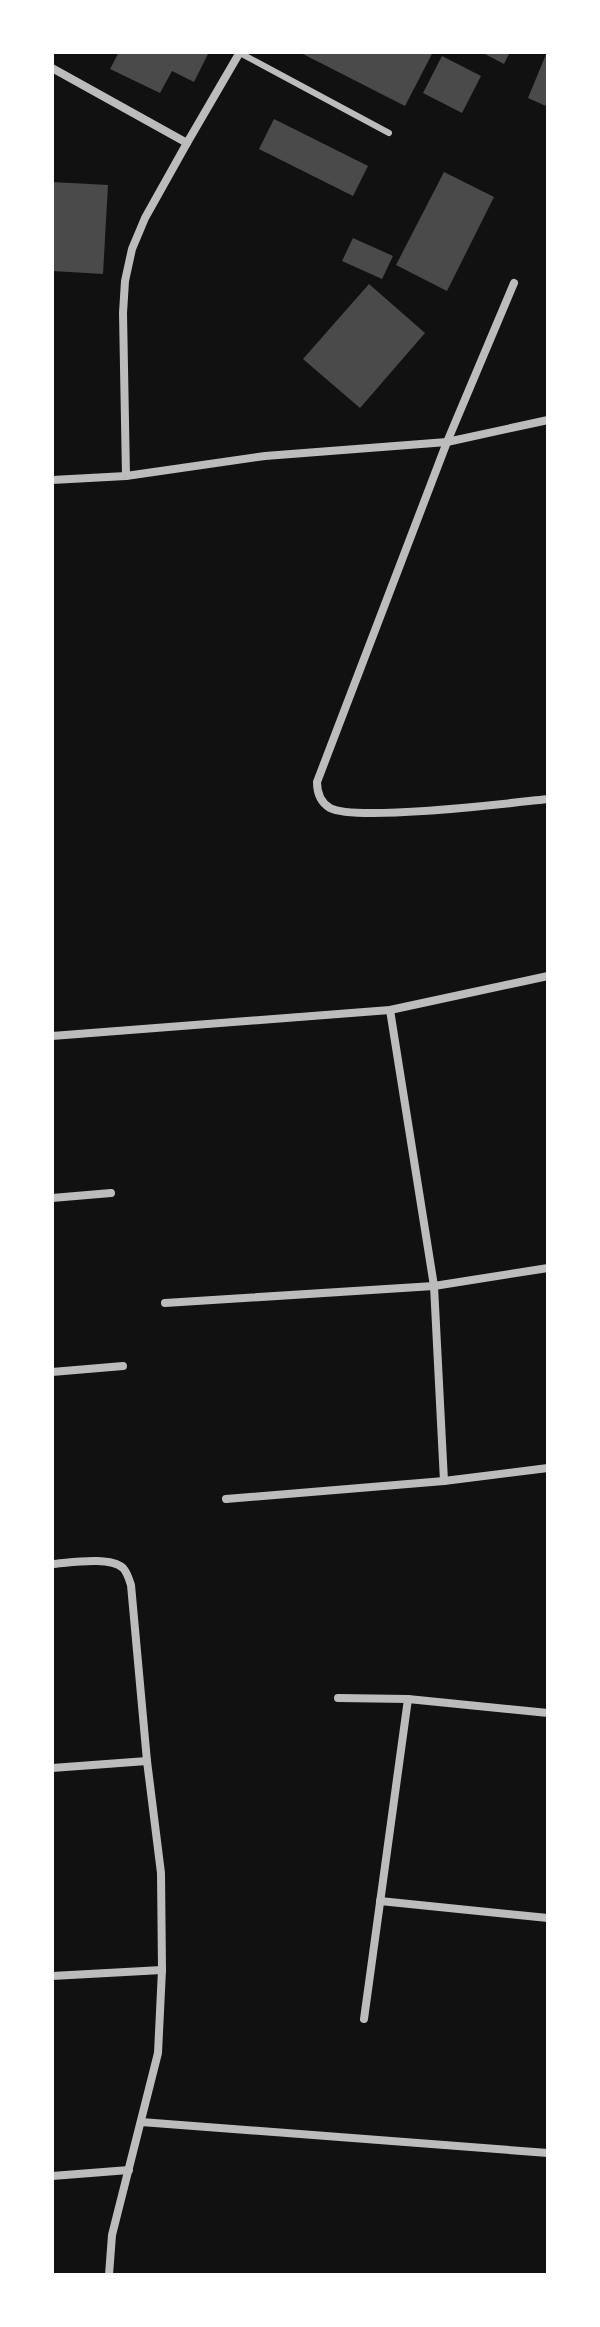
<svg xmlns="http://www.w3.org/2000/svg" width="600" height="2327" font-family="Barlow,sans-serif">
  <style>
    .building { fill: #4a4a4a }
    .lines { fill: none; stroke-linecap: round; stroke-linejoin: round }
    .service { stroke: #bcbcbc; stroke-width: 6 }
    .minor { stroke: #bcbcbc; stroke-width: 8 }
  </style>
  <rect width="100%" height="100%" fill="#111"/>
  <g class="building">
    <polygon points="119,52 209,52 194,82 172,71 160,93 110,69"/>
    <polygon points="299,52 433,52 405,106"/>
    <polygon points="481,52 510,52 504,64"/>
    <polygon points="547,52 548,52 548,107 528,98"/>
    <polygon points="442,56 481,76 462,113 423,93"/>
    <polygon points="274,119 368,166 353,196 259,149"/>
    <polygon points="444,172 494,197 447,291 396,265"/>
    <polygon points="52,182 108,185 103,274 52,271"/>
    <polygon points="353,238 393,256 382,279 342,261"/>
    <polygon points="369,284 425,333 360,408 303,359"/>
  </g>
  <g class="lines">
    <polyline class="service" points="240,53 389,133"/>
    <g class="minor">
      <polyline points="52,68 187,143 240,52"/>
      <path d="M514 283 447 442 317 782C317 793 320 802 330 808 356 822 511 803 548 799"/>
      <polyline points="126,476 123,313 125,281 132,249 145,218 187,143"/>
      <polyline points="52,480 126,476 265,456 447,442 548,420"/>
      <polyline points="390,1010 434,1286 444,1481"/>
      <polyline points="52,1036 390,1010 548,976"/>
      <polyline points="52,1198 111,1193"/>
      <polyline points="165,1303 434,1286 548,1268"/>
      <polyline points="52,1372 123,1366"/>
      <polyline points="226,1499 444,1481 548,1468"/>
      <path d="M52 1564C69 1563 110 1556 123 1568 127 1572 129 1579 131 1585L147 1761 161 1873 162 1970 158 2053 112 2235 109 2275"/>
      <polyline points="338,1698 408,1699 548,1713"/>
      <polyline points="52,1768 147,1761"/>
      <polyline points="380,1901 548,1918"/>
      <polyline points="52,1976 162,1970"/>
      <polyline points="364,2019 408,1699"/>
      <polyline points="141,2122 548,2153"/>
      <polyline points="52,2176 129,2170"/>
    </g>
  </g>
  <rect width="600" height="2327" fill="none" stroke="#ffffff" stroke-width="108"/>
</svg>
